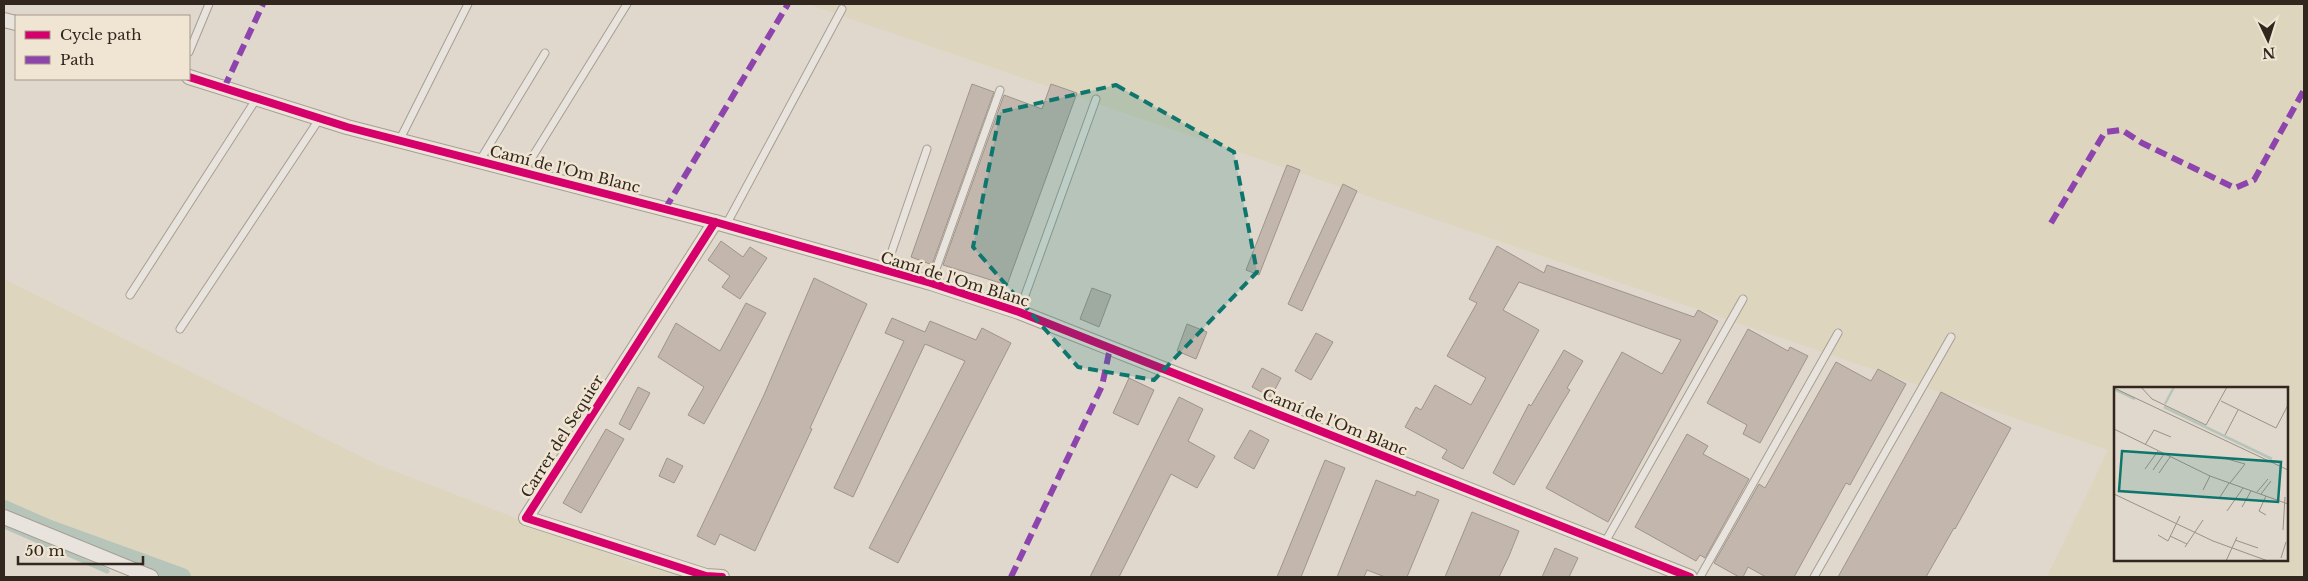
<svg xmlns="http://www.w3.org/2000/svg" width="2308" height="581" font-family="'Libre Baskerville',serif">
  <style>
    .farmland { fill: #ded5be; fill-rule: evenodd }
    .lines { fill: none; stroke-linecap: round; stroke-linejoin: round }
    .stream { stroke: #b7c4ba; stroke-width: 5 }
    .canal { stroke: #b7c4ba; stroke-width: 18 }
    .building { fill: #c3b7ad; stroke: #9f948c }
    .lane-casing { stroke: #a59e95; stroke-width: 9 }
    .street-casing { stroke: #a59e95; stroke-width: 16 }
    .lane { stroke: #e8e4dd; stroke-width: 7 }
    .street { stroke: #e8e4dd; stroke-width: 14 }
    .quiet { stroke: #8e44ad; stroke-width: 6; stroke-dasharray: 12 6; stroke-linecap: butt }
    .cycleway-casing { stroke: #f0e5d2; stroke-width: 11 }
    .cycleway { stroke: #d6006c; stroke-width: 8 }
    .marked { fill: #0f766e; fill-opacity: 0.2; stroke: #0f766e; stroke-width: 4; stroke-dasharray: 10 6; stroke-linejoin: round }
    .labels { text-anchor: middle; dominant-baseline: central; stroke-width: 5; stroke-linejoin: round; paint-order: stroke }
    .street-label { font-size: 15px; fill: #32271f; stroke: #f0e5d2 }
    .inset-river { fill: none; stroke: #b7c4ba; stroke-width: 2.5 }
    .inset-road { fill: none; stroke: #9a9187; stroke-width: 1 }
    .view { fill: #0f766e; fill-opacity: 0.15; stroke: #0f766e; stroke-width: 2.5 }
    .inset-edge { fill: none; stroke: #32271f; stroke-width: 2.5 }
  </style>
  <rect width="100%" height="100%" fill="#e0d8cc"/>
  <g class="farmland">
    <path d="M807 4H2304V577H2047L2108 450ZM2116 388H2287V560H2116Z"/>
    <polygon points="4,279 376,464 635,564 702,577 162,577 4,516"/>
  </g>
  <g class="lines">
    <polyline class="stream" points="4,526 107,571"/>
    <polyline class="canal" points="4,509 47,528 182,577"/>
  </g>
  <g class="building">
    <polygon points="972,84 994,92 933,262 930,264 911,257"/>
    <polygon points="1051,84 1077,93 1007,285 943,265 1004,95 1042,109"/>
    <polygon points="1287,165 1300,170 1259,275 1246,270"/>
    <polygon points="1343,184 1357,191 1302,311 1288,304"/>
    <polygon points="721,241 743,257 750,247 767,258 740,299 722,287 730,276 708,260"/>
    <polygon points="1497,246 1544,273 1547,265 1694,317 1698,310 1718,321 1608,522 1546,488 1622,352 1662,374 1681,340 1519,282 1503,310 1539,330 1463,469 1442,458 1447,450 1405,427 1416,407 1421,410 1435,385 1471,405 1486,378 1447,356 1477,303 1469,299"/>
    <polygon points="814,278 867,304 810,428 812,429 755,551 720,534 715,545 697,536 764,395"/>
    <polygon points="1092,288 1111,295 1099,327 1080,319"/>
    <polygon points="746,303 766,313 704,424 688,415 704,387 658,357 676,323 720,351"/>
    <polygon points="892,318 925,332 930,321 976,340 982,328 1011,343 898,563 869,548 965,361 925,344 853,497 834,488 904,341 885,333"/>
    <polygon points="1187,324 1207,332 1196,359 1177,351"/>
    <polygon points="1748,329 1788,351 1790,347 1808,356 1760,443 1743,434 1747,425 1707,403"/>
    <polygon points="1316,333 1333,342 1311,380 1295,371"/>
    <polygon points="1564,350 1583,361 1567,388 1570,390 1562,403 1514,485 1493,473 1529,404 1531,406"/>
    <polygon points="1836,362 1871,381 1878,369 1906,384 1850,485 1846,483 1794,577 1766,577 1748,567 1743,577 1739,577 1714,563 1759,484 1765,488"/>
    <polygon points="1262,368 1281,378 1271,397 1252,387"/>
    <polygon points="1129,378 1154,390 1138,425 1113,413"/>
    <polygon points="638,387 650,393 630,430 619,424"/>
    <polygon points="1941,392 2011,428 1955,529 1954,528 1926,577 1838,577"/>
    <polygon points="1179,397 1203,409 1188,441 1215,456 1197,488 1171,474 1119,577 1090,577"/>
    <polygon points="606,429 624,439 581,513 563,503"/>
    <polygon points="1250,430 1269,440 1254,469 1234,458"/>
    <polygon points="1687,434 1708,446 1703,454 1749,479 1705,558 1700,555 1696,561 1635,527"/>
    <polygon points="667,458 683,466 674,483 659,476"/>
    <polygon points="1325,460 1345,468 1301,577 1277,577"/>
    <polygon points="1376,480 1415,496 1417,491 1439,500 1407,577 1385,577 1367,570 1364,577 1337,577"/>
    <polygon points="1472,512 1519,531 1509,556 1499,577 1445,577"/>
    <polygon points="1555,548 1578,558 1569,577 1542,577"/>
  </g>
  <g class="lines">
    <g class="lane-casing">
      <g id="lane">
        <polyline points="189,52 209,4"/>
        <polyline points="399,141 468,4"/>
        <polyline points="479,162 545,53"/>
        <polyline points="523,172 627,4"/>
        <polyline points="726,225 842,9"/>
        <polyline points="885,271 927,149"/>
        <polyline points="931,283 1000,90"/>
        <polyline points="130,295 257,98"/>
        <polyline points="1019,312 1096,99"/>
        <polyline points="180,329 320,118"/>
        <polyline points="1604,544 1743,299"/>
        <polyline points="1700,577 1838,333"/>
        <polyline points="1814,577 1951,337"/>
      </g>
    </g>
    <g class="street-casing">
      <g id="street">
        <polyline points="4,20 16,23"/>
        <polyline points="189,77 347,127 715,222 931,283 1019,312 1690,577"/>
        <polyline points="715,222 526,518 706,576 722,577"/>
        <polyline points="4,517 151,577"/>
      </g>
    </g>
    <use href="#lane" class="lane"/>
    <use href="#street" class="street"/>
    <g class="quiet">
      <polyline points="224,88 263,4"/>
      <polyline points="665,209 788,4"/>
      <polyline points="2051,223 2105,132 2122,130 2142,143 2235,188 2254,180 2304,90"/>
      <polyline points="1011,577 1102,386 1110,348"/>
    </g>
    <g class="cycleway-casing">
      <g id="cycleway">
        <polyline points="189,77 347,127 715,222 931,283 1019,312 1690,577"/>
        <polyline points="715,222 526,518 706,576 722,577"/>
      </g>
    </g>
    <use href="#cycleway" class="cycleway"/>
  </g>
  <path class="marked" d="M1116 85 1234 152 1257 272 1154 380 1078 367 973 247 1000 112Z"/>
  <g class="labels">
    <g class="street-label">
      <text transform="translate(565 169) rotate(14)">Camí de l'Om Blanc</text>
      <text transform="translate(955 279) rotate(17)">Camí de l'Om Blanc</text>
      <text transform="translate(1335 422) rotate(22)">Camí de l'Om Blanc</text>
      <text transform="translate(562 436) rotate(-58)">Carrer del Sequier</text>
    </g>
  </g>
  <g transform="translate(2114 387)">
    <rect width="174" height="174" fill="#e0d8cc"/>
    <path class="inset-river" d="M0 2 21 12M51 17 60 0M50 20 158 72"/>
    <path class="inset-road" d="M27 0 38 12 92 38 113 0M0 1 174 83M107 14 162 41 174 18M0 42 96 89 174 117M111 48 124 23M31 58 40 43 57 50M110 71 131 77 116 96M31 82 44 64M39 83 50 67M45 86 56 70M89 103 96 89M143 105 154 92M0 107 99 154 154 174M147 107 157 94M152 109 145 124 152 128M106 110 115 96M128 120 137 104M113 124 129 101M169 143 171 110M44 148 54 154 66 129M56 149 73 157M121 153 144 161M71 160 89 133M167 171 172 155M112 174 123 150"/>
    <path class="view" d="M8 64 167 75 164 115 5 104Z"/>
    <rect width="174" height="174" class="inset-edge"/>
  </g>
  <rect width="2308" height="581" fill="none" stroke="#32271f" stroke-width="10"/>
  <rect x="15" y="15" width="175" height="65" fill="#f0e5d2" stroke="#a4998a"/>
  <rect x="25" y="31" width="25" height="8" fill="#d6006c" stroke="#a4998a"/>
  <text x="60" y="40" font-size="15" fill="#32271f">Cycle path</text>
  <rect x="25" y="56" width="25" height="8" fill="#8e44ad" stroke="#a4998a"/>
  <text x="60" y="65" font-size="15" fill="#32271f">Path</text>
  <g transform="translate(2268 40) rotate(176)" stroke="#f0e5d2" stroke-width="4" paint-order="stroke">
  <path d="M0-4L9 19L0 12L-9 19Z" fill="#32271f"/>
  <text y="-8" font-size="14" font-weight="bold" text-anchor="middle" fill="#32271f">N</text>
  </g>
  <path d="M18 556v8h125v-8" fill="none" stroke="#32271f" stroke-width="2.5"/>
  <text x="25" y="556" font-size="15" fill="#32271f" stroke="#f0e5d2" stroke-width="4" paint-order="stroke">50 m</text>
</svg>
